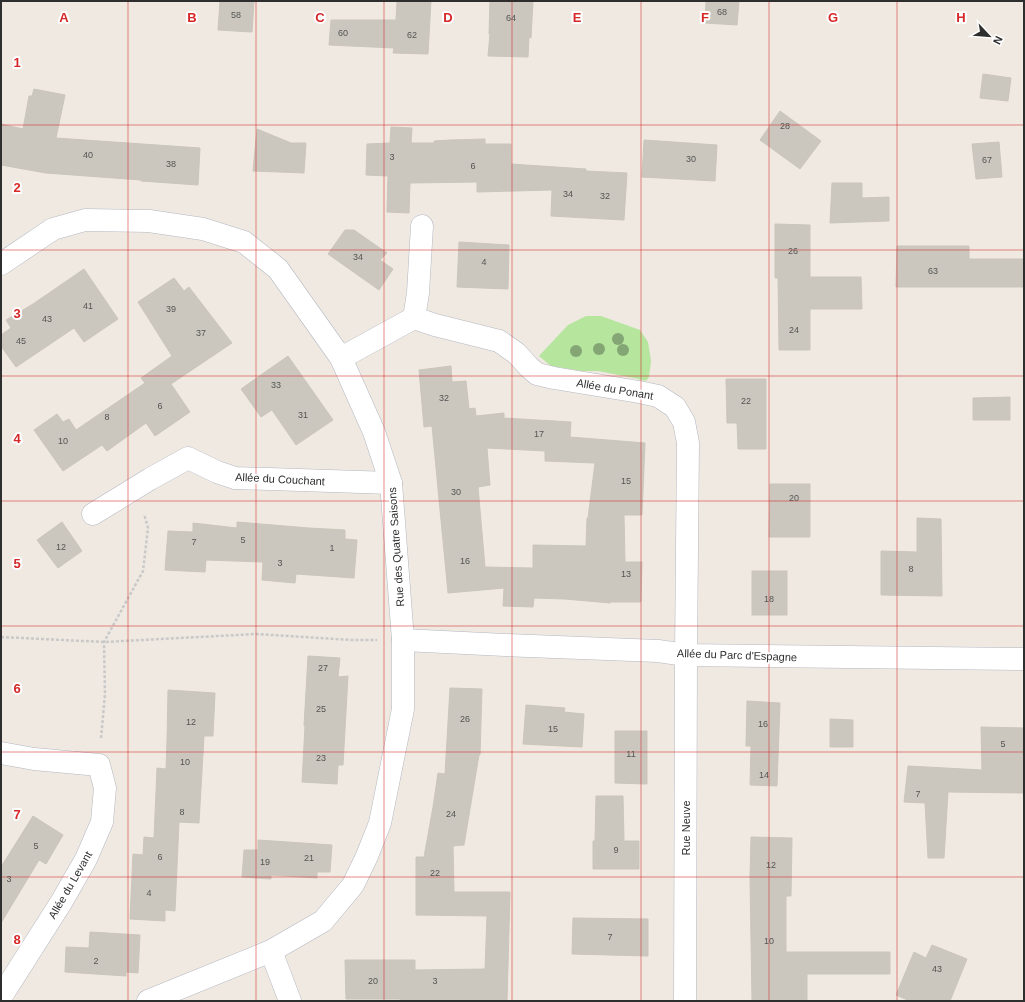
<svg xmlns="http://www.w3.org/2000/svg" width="1025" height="1002" font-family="Arial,sans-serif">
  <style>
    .green { fill: #b6e59e }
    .building { fill: #cbc7bf; stroke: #cbc5ba; fill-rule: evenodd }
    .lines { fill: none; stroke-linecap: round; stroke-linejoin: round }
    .street-casing { stroke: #b4b7c1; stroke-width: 23 }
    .path { stroke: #c9c9c9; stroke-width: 2.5; stroke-dasharray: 3 2; stroke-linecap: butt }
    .street { stroke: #fff; stroke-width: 22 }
    .tree { fill: #84a574 }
    .grid { fill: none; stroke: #d62828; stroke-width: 1; stroke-opacity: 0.55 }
    .labels { text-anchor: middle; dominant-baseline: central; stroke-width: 4; stroke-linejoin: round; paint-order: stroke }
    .number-label { font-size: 9px; fill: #555452 }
    .street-label { font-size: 11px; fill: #2e2e2e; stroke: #fff }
    .grid-label { font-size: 13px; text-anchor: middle; font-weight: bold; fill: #d62828; stroke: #fff; stroke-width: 4; stroke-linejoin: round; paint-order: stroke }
  </style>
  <rect width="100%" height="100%" fill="#efe9e1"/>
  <polygon class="green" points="586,316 601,316 640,330 648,342 651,361 649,377 646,381 634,378 598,371 582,371 551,366 539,356 568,325"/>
  <g class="building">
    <polygon points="220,1 254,1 252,32 218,30"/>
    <polygon points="397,1 431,1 428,54 393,53 394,48 329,45 331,20 396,20"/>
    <polygon points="490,1 533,1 531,38 529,37 528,57 488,56 490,34 489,34"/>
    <polygon points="706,1 739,1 737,25 705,23"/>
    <polygon points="983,74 1011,78 1008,101 980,98"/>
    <polygon points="34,89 65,95 56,138 200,148 198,185 141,181 141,180 46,173 1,165 1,124 23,129 29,96 32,96"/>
    <polygon points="780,111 821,141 800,169 760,140"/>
    <polygon points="391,127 412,128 411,143 434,143 434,141 450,140 485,139 485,144 511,144 511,164 586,169 586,171 627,173 624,220 551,216 552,190 477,192 477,182 410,183 409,213 387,212 388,176 366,175 367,144 390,143"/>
    <polygon points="257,129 291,143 306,143 304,173 253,171"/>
    <polygon points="644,140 717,145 715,181 642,177"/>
    <polygon points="999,142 1002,177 976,179 972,144"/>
    <polygon points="832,183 862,183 862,198 889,197 889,221 830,223"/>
    <polygon points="775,224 810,225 810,277 861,277 862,309 810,309 810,350 779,350 778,278 775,278"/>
    <polygon points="345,230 354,230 387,253 380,260 393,269 379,290 328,254"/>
    <polygon points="459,242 509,245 508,289 457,287"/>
    <polygon points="897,246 969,246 969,259 1024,259 1024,287 896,287"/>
    <polygon points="84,269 118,319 84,342 74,328 16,367 1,346 1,335 11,328 6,320 33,304"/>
    <polygon points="174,278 184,291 189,287 232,343 171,384 190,412 155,436 146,423 107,451 102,445 63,471 34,430 57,414 63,422 69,419 76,430 145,383 141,378 172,356 138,302"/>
    <polygon points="288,356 333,420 296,445 272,410 261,417 241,389"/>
    <path d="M451 366 452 382 466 381 469 409 475 408 476 416 504 413V418L571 422 570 437 645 443 642 515H624L625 562H642L641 602H610V603L565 599 534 598 533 607 503 606 504 588 448 593 432 426 424 427 419 370ZM487 448 545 451V461L595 463 588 518H587L586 546 533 545V568L485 567 478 487 490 485Z"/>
    <polygon points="726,379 766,379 766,449 738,449 737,423 727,423"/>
    <polygon points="1010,397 1010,420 973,420 973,398"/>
    <polygon points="770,484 810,484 810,537 769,537"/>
    <polygon points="917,518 941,519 942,596 881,595 881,551 917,552"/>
    <polygon points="62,522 82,551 58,568 37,540"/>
    <polygon points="237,522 309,528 345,530 345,539 357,540 354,578 296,574 295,583 262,580 263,562 206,560 205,572 165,570 168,531 193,532 193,523 237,528"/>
    <rect x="752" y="571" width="35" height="44"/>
    <polygon points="308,656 340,658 338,677 348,676 343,765 338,765 337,784 302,782 305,726 304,726"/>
    <polygon points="450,688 482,689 480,755 479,755 464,845 453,846 454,892 510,892 507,1001 400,1001 400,999 346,999 345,960 415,960 415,970 485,969 487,916 416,915 416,857 424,857 433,807 438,773 445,774"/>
    <polygon points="168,690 215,693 213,736 204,736 199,823 179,822 175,911 165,910 165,921 130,919 133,854 143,855 144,837 154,838 157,768 166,769 167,741"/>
    <polygon points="747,701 780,703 777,786 750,785 751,746 746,746"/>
    <polygon points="526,705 565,708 564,712 584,714 582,747 523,744"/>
    <polygon points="830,719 853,720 853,747 830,747"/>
    <polygon points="981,727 1024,728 1024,793 948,792 944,858 928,858 925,803 904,802 908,766 982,770"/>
    <polygon points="615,731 647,731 647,784 615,783"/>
    <polygon points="596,796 623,796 624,841 639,841 639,869 593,869 593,841 595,841"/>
    <polygon points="33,816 63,835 46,864 39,860 1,923 1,867"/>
    <polygon points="751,837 792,838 791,896 786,896 786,952 890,952 890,974 807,974 807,1001 752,1001 750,877"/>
    <polygon points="258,840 332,845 330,872 317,872 317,878 271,875 271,879 242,877 244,850 258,850"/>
    <polygon points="573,918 648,919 648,956 572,954"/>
    <polygon points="90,932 140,935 138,973 126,972 126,976 65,972 66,947 89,948"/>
    <polygon points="932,945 967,959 950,1001 910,1001 896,995 914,952 926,958"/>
  </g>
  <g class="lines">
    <g class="street-casing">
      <g id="street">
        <polyline points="1,264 53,229 85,220 149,221 203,229 244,242 278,269 341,358 374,432 391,483 403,640 403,709 380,823 367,856 353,885 323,921 271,951 148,1001"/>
        <polyline points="414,318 418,293 422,226"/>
        <polyline points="341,358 414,318 435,325 499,341 516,353 529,367 537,374 554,378 639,392 658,396 675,407 684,422 688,443 686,655 685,1001"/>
        <polyline points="93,514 150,479 188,458 217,472 235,478 391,483"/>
        <polyline points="403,640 505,645 658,651 686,655 1024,659"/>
        <polyline points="1,753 34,759 99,765 105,788 102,822 86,859 62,901 1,997"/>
        <polyline points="271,951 290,1001"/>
      </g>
    </g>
    <g class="path">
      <polyline points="1,637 104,642 256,634 352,640 377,640"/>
      <polyline points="101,738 105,694 104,642 143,571 148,528 144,514"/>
    </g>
    <use href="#street" class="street"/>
  </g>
  <g class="tree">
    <circle cx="618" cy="339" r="6"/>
    <circle cx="599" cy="349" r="6"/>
    <circle cx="623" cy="350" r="6"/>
    <circle cx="576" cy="351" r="6"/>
  </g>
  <path class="grid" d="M128 1V1001M256 1V1001M384 1V1001M512 1V1001M641 1V1001M769 1V1001M897 1V1001M1 125H1024M1 250H1024M1 376H1024M1 501H1024M1 626H1024M1 752H1024M1 877H1024"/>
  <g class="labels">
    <g class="number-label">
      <text x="722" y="12">68</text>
      <text x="236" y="15">58</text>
      <text x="511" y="18">64</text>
      <text x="343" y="33">60</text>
      <text x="412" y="35">62</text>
      <text x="785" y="126">28</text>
      <text x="88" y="155">40</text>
      <text x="392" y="157">3</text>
      <text x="691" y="159">30</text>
      <text x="987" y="160">67</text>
      <text x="171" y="164">38</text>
      <text x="473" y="166">6</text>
      <text x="568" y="194">34</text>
      <text x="605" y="196">32</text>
      <text x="793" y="251">26</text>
      <text x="358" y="257">34</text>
      <text x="484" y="262">4</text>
      <text x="933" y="271">63</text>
      <text x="88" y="306">41</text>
      <text x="171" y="309">39</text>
      <text x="47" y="319">43</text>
      <text x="794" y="330">24</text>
      <text x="201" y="333">37</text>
      <text x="21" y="341">45</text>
      <text x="276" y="385">33</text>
      <text x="444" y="398">32</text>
      <text x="746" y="401">22</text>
      <text x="160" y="406">6</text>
      <text x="303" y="415">31</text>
      <text x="107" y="417">8</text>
      <text x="539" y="434">17</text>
      <text x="63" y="441">10</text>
      <text x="626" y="481">15</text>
      <text x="456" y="492">30</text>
      <text x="794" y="498">20</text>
      <text x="243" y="540">5</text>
      <text x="194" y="542">7</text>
      <text x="61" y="547">12</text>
      <text x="332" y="548">1</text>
      <text x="465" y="561">16</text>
      <text x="280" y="563">3</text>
      <text x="911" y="569">8</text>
      <text x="626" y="574">13</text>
      <text x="769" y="599">18</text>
      <text x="323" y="668">27</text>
      <text x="321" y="709">25</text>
      <text x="465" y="719">26</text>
      <text x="191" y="722">12</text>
      <text x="763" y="724">16</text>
      <text x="553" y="729">15</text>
      <text x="1003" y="744">5</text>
      <text x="631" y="754">11</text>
      <text x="321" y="758">23</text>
      <text x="185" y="762">10</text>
      <text x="764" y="775">14</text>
      <text x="918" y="794">7</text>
      <text x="182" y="812">8</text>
      <text x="451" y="814">24</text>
      <text x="36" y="846">5</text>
      <text x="616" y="850">9</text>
      <text x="160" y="857">6</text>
      <text x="309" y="858">21</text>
      <text x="265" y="862">19</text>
      <text x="771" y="865">12</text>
      <text x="435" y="873">22</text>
      <text x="9" y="879">3</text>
      <text x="149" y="893">4</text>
      <text x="610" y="937">7</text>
      <text x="769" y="941">10</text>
      <text x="96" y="961">2</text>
      <text x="937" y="969">43</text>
      <text x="373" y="981">20</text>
      <text x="435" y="981">3</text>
    </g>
    <g class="street-label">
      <text transform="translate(615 389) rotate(10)">Allée du Ponant</text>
      <text transform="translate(280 479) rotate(3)">Allée du Couchant</text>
      <text transform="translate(396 547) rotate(-94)">Rue des Quatre Saisons</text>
      <text transform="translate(737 655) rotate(2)">Allée du Parc d'Espagne</text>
      <text transform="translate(686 828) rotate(-90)">Rue Neuve</text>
      <text transform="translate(70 885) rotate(-60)">Allée du Levant</text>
    </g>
  </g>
  <g class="grid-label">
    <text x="64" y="22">A</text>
    <text x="192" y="22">B</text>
    <text x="320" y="22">C</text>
    <text x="448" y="22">D</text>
    <text x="577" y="22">E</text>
    <text x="705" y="22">F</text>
    <text x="833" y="22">G</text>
    <text x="961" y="22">H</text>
    <text x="17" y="67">1</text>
    <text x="17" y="192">2</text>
    <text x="17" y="318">3</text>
    <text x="17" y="443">4</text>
    <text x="17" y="568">5</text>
    <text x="17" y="693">6</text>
    <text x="17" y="819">7</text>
    <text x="17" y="944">8</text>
  </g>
  <rect width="1025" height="1002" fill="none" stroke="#2e2e2e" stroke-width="4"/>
  <g transform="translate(989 36) rotate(116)" stroke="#ffffff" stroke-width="3" paint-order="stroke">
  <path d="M0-3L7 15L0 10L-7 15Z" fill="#2e2e2e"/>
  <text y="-6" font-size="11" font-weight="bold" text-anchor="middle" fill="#2e2e2e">N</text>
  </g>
</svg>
